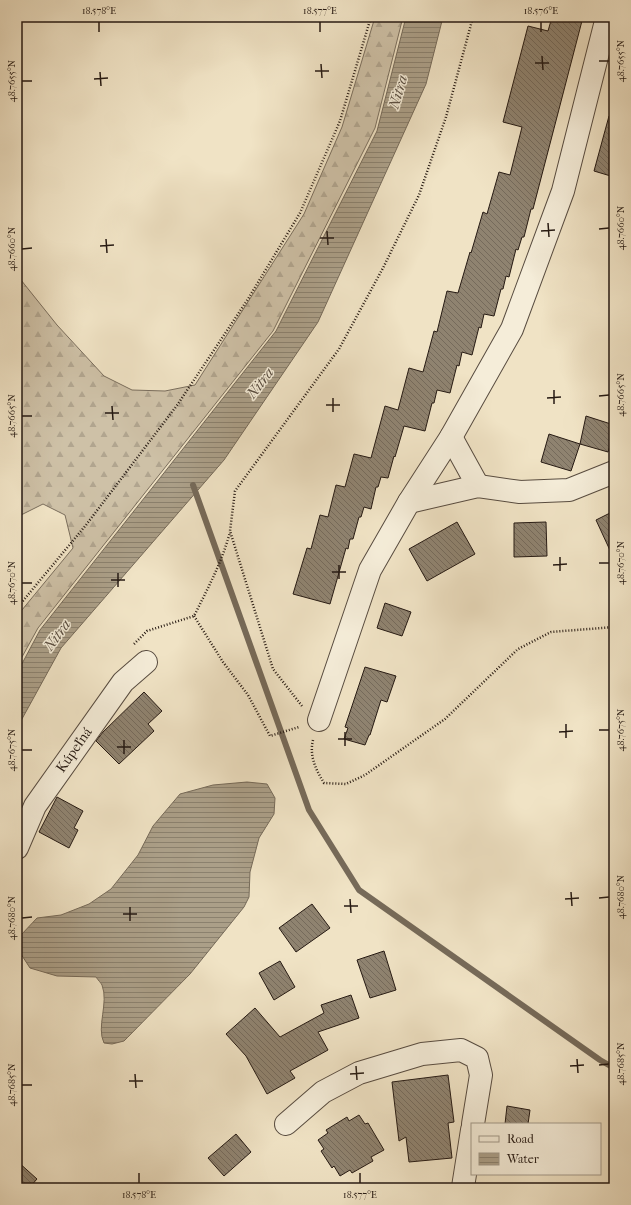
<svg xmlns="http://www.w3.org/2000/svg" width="631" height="1205" font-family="'IM FELL French Canon',serif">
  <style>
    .forest { fill: url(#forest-firs); stroke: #7a6e5d }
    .water { fill: url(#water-rules); stroke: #766a59 }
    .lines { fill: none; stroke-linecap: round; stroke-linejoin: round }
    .stream { stroke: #766a59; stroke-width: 6 }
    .building { fill: url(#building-back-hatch); stroke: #261a13 }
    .minor-casing { stroke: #584c40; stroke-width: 24 }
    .path { stroke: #261a13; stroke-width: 2.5; stroke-dasharray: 1 2; stroke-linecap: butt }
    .minor { stroke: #f5edd9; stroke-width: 22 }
    .ticks { fill: none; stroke: #261a13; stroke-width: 1.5 }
    .labels { text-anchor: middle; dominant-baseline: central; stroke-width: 3; stroke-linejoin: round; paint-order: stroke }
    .street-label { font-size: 14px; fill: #261a13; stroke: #f5edd9 }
    .water-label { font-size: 15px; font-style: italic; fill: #5b4f42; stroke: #f5edd9 }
    .neatline { fill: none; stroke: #261a13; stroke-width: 1.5 }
    .ticks-label { font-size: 10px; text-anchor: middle; fill: #261a13 }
  </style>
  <defs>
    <pattern id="forest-firs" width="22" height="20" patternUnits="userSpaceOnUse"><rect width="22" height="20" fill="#cec1a7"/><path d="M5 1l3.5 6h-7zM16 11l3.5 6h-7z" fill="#b1a58f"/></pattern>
    <pattern id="water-rules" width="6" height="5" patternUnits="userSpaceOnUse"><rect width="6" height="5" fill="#ab9f88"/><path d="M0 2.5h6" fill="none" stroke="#8b816e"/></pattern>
    <pattern id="building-back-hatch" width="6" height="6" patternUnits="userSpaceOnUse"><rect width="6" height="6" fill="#8f8370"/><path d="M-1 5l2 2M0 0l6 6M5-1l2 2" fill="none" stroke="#756a5b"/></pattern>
  </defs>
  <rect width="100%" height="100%" fill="#f0e3c5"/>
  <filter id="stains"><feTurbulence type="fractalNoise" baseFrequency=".005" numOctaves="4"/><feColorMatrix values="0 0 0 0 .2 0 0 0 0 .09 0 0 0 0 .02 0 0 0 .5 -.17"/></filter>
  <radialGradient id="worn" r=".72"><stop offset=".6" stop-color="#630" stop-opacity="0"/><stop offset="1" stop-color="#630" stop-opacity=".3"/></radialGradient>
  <polygon class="forest" points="375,17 403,17 375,128 273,331 38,628 17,666 17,616 73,548 65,515 43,504 17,517 17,275 57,325 104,376 132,390 165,391 195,385 304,214 342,127"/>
  <g class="water">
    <polygon points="406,17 443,17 426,84 318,322 224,460 61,648 17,728 17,673 40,630 276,331 377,131"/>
    <path d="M247 782 267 784 275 798 274 814 259 838 250 872 249 897 244 907 190 974 124 1041 112 1044 104 1043C96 1027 109 1003 102 985 101 983 98 980 96 977L57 976 30 968 19 951 21 935 37 918 61 915 89 904 111 889 138 855 153 826 180 794 213 785Z"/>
  </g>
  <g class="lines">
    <polyline class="stream" points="193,485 309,810 359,890 600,1060 614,1068"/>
  </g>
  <g class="building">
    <polygon points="552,17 583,17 533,209 531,209 524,237 522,237 518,250 516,249 509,277 506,276 503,289 501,289 494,316 484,314 481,328 479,327 472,355 462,352 459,366 457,365 450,393 437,390 434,403 432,403 425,431 404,426 395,457 394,456 388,478 381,477 378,487 376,487 371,509 364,507 361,517 359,517 353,539 350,539 348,549 346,548 330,604 293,594 307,548 311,549 320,515 328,517 336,485 345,487 354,454 371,458 385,406 398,410 409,368 423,372 434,331 437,332 447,291 458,293 470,252 471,253 483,212 487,214 499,172 510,175 522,127 503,122 528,26 548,31"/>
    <polygon points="609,116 614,117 614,177 594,171"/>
    <polygon points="586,416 614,425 614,432 608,452 580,444"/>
    <polygon points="549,434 580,444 571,471 541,462"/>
    <polygon points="614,511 614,559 596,520"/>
    <polygon points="457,522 475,554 427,581 409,549"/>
    <polygon points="546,522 547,556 514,557 514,523"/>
    <polygon points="385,603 411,612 402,636 377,628"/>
    <polygon points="365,667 396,676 387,702 381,700 370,735 369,735 365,745 344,739 348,728 345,727"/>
    <polygon points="144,692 162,711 148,724 154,731 119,764 96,741 103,732"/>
    <polygon points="57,797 83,811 74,828 78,830 69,848 39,832"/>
    <polygon points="312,904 330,928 296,952 279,928"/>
    <polygon points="384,951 396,990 370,998 357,960"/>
    <polygon points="280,961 295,987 274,1000 259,973"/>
    <polygon points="351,995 359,1018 318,1032 328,1050 290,1071 295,1078 267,1094 246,1056 226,1034 255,1008 280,1037 324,1013 321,1005"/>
    <polygon points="448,1075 454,1122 448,1123 452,1158 409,1162 406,1137 399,1141 392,1082"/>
    <polygon points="507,1106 530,1110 528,1124 505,1124"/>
    <polygon points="359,1115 365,1124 368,1123 384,1150 371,1157 373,1161 352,1173 350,1170 340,1176 334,1166 332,1168 321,1151 324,1149 318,1140 328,1133 326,1130 347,1117 349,1121"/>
    <polygon points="236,1134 251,1152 224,1176 208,1158"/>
    <polygon points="17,1161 37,1179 29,1188 17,1188"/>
  </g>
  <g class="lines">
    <g class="minor-casing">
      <g id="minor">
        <polyline points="451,437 478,486"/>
        <polyline points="409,502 478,486 520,492 569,490 614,472"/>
        <polyline points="319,720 370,570 409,502 451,437 512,329 563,191 607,17"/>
        <polyline points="17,848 35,806 123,682 146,662"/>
        <polyline points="286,1124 323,1092 359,1073 422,1054 461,1050 477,1058 481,1075 473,1124"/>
        <polyline points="463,1187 472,1130"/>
      </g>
    </g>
    <g class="path">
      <polyline points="17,608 86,525 178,404 248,299 300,213 340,121 371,17"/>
      <polyline points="194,616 223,662 248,695 270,736 299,727"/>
      <path d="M134 644 147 631 194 616C208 588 222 562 230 532"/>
      <polyline points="302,706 273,669 230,531 235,491 339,349 383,268 419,195 446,117 473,17"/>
      <path d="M313 740C309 756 316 770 324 783L346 784 365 775 445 719 518 649 551 632 614 627"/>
    </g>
    <use href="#minor" class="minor"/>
  </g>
  <path class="ticks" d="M99 22V32M320 22V32M541 22V32M542 56 543 70M599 61H609M535 63H549M321 64 322 78M315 71H329M100 72 101 86M94 79 108 78M22 81H32M548 223 549 237M599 229 609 228M327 231 328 245M541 231 555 230M320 238H334M106 239 107 253M100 246 114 245M22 249 32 248M554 390V404M599 396 609 395M333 398V412M547 398 561 397M326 405H340M112 406 113 420M105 413H119M22 416H32M560 557V571M599 563H609M339 565V579M553 565 567 564M332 572H346M118 573V587M111 580H125M22 583H32M566 724V738M599 730H609M345 732V746M559 732 573 731M338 739H352M124 740V754M117 747H131M22 750H32M571 892 572 906M599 898 609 897M350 899 351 913M565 899 579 898M344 906H358M130 907V921M123 914H137M22 918 32 917M577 1059 578 1073M599 1065 609 1064M356 1066 357 1080M570 1066 584 1065M135 1074 136 1088M350 1074 364 1073M129 1081H143M22 1085H32M139 1173V1183M360 1173V1183"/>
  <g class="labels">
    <g class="street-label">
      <text transform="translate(74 750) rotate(-55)">Kúpeľná</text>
    </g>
    <g class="water-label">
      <text transform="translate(398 92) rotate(-74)">Nitra</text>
      <text transform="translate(260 383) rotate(-52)">Nitra</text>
      <text transform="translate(57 635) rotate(-54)">Nitra</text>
    </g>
  </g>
  <rect width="631" height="1205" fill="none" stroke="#f0e3c5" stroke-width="44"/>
  <rect x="471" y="1123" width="130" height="52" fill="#f5edd9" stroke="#a2998a"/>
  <rect x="479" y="1136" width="20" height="6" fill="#f5edd9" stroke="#a2998a"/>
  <text x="507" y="1143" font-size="12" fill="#261a13">Road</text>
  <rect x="479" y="1153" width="20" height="12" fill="url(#water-rules)" stroke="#a2998a"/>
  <text x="507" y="1163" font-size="12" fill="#261a13">Water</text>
  <rect x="22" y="22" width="587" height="1161" class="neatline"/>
  <g class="ticks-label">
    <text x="99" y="14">18.578°E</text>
    <text x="320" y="14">18.577°E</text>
    <text x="541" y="14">18.576°E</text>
    <text transform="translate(620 61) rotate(-90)" y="4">48.7655°N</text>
    <text transform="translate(11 81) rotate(-90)" y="4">48.7655°N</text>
    <text transform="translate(620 228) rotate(-90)" y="4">48.7660°N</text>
    <text transform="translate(11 249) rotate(-90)" y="4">48.7660°N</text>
    <text transform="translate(620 395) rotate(-90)" y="4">48.7665°N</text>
    <text transform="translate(11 416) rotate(-90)" y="4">48.7665°N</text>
    <text transform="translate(620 563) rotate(-90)" y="4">48.7670°N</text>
    <text transform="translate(11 583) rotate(-90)" y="4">48.7670°N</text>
    <text transform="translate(620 730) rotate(-90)" y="4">48.7675°N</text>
    <text transform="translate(11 750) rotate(-90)" y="4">48.7675°N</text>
    <text transform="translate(620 897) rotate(-90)" y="4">48.7680°N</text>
    <text transform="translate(11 918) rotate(-90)" y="4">48.7680°N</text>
    <text transform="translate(620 1064) rotate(-90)" y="4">48.7685°N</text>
    <text transform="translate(11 1085) rotate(-90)" y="4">48.7685°N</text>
    <text x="139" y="1198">18.578°E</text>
    <text x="360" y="1198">18.577°E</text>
  </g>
  <rect width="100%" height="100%" filter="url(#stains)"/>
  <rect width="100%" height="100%" fill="url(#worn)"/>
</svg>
